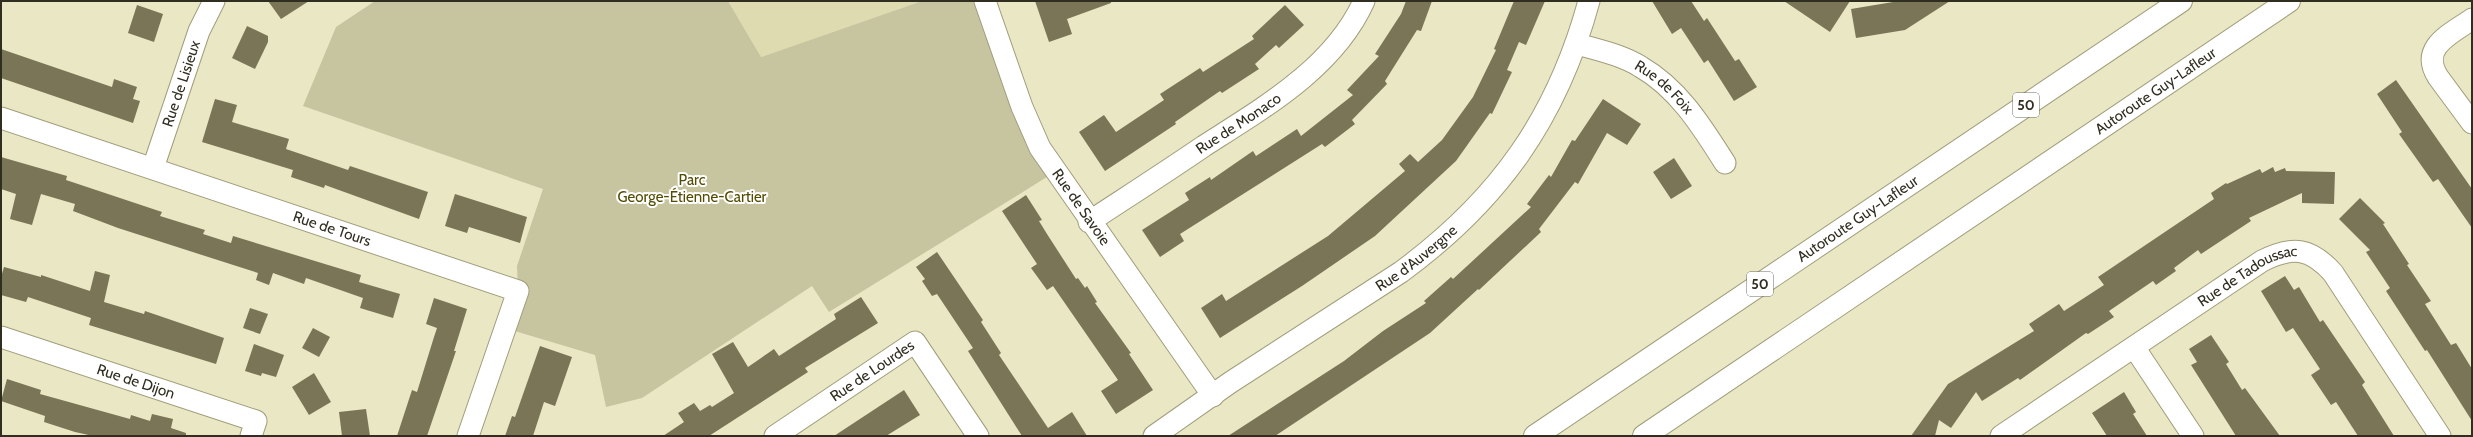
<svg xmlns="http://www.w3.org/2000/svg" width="2473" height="437" font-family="Cabin,sans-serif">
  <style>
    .built { fill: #dfdbb0 }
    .green { fill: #c7c4a0 }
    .building { fill: #797556 }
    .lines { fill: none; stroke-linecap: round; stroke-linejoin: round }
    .street-casing { stroke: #a19d7c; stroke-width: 23 }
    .highway-casing { stroke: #a19d7c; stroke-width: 24 }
    .street { stroke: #fff; stroke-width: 21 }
    .highway { stroke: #fff; stroke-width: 22 }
    .labels { text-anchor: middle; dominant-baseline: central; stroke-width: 4; stroke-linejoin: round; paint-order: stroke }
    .shield { fill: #fff; stroke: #6d6d63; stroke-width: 1 }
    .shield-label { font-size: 14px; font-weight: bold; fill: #2f2e20 }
    .street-label { font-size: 15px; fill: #2f2e20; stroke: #fff }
    .park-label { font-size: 15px; fill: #534b00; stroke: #fff }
  </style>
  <rect width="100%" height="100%" fill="#eae7c4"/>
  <polygon class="built" points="728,1 922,1 761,57"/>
  <polygon class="green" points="375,1 728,1 761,57 922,1 985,1 1055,172 829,312 812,286 642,398 606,407 595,355 505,328 518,291 517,266 543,189 303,106 336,27"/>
  <g class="building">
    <polygon points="268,1 309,1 281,19"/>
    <polygon points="1035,1 1111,1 1111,3 1067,19 1072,34 1049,42"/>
    <polygon points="1406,1 1432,1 1421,31 1417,30 1385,81 1387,84 1352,120 1355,124 1325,147 1322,144 1180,234 1184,241 1160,257 1142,230 1189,200 1185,193 1210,177 1211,180 1253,151 1256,156 1297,129 1301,136 1353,95 1347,90 1379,56 1375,54 1401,14"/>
    <polygon points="1514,1 1545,1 1526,45 1519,42 1507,70 1512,72 1492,114 1490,113 1456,161 1375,236 1302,286 1220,338 1201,308 1222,294 1226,301 1328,236 1405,171 1399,164 1410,154 1418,162 1442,140 1473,97 1496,50 1494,49"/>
    <polygon points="1652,1 1691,1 1704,21 1707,18 1735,61 1739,59 1757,87 1734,101 1708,60 1704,63 1681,28 1672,34"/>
    <polygon points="1784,1 1850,1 1830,32"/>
    <polygon points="1899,1 1950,1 1905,30 1856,38 1851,9"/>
    <polygon points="137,5 163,14 154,42 128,33"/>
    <polygon points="1285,5 1304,25 1279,48 1276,45 1255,64 1259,69 1222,93 1220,91 1175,122 1176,124 1105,171 1079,132 1104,115 1116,132 1164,100 1160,94 1200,68 1203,72 1254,39 1252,36"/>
    <polygon points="247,26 268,36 268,42 255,69 232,58"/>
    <polygon points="1,49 112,87 114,79 137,87 133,99 140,101 133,123 1,78"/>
    <polygon points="2396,80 2472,189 2472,228 2438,179 2433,182 2399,134 2402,132 2377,94"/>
    <polygon points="215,99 237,105 232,122 289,139 286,149 348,170 350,166 428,192 419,219 325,185 324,188 291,177 293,170 202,142"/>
    <polygon points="1603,99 1641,124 1627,145 1607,133 1578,184 1575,182 1539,229 1541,232 1479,290 1478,289 1430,333 1275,436 1228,436 1344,361 1383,331 1426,303 1424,301 1451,277 1453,279 1531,207 1527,204 1549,175 1551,177 1572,140 1575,141"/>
    <polygon points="1,157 67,176 66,180 162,212 160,216 205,230 203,234 231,243 233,236 361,275 359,282 400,294 393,318 360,308 363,298 306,278 304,284 273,273 269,285 256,280 258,273 118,228 73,211 75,204 41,194 32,225 10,219 16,194 1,189"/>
    <polygon points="1674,158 1692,186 1671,199 1653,172"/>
    <polygon points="2273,167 2275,172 2285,168 2286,171 2335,172 2334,204 2302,203 2302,193 2249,218 2251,221 2201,254 2198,250 2174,268 2176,271 2156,285 2153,281 2109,311 2114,317 2088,334 2086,333 2020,380 2018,378 1982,401 1976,392 1951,428 1939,420 1935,436 1911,436 1948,384 2034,331 2029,324 2059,304 2064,311 2104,285 2098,277 2214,199 2211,193 2226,183 2227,184 2260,169 2262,173"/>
    <polygon points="455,194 527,217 520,243 469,227 467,233 445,226"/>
    <polygon points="1026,195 1042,220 1039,221 1047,234 1076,279 1078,278 1085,288 1087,286 1097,302 1095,303 1131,353 1129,354 1153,390 1116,414 1101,391 1118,380 1053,286 1047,290 1031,268 1037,264 1002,211"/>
    <polygon points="2360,198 2385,223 2383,224 2409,264 2407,265 2431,301 2425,304 2451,345 2456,343 2472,369 2472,421 2427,350 2425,351 2386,291 2390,288 2366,252 2370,250 2339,219"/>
    <polygon points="937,252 983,320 981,322 1001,353 999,355 1048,428 1072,412 1087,436 1022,436 968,351 973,348 937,294 932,296 922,281 925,279 916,267"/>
    <polygon points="4,267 41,277 41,275 90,291 95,271 110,275 104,302 144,314 145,311 224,338 216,364 89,325 91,318 28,297 26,302 1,295 1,277"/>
    <polygon points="2285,276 2294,290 2299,287 2320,322 2323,320 2365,382 2362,385 2394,436 2358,436 2336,402 2331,405 2311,375 2320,369 2293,328 2286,332 2261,291"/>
    <polygon points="861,297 878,323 805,368 808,372 709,436 663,436 684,422 678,413 694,403 700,411 710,405 712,407 734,393 712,354 733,342 748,367 774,349 779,356 836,319 834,314"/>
    <polygon points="434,298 467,309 454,351 456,351 427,436 397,436 412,390 417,392 434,337 437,328 426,324"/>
    <polygon points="250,308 268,314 260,334 243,328"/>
    <polygon points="313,328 330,337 319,357 302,348"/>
    <polygon points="2211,335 2229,362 2226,364 2242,390 2245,388 2280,436 2236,436 2191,365 2197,362 2189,349"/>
    <polygon points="254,344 284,355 276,377 262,373 261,376 245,371"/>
    <polygon points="540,346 572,357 555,406 544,402 533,436 505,436 512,416 515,417"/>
    <polygon points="314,373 331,402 309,415 292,387"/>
    <polygon points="7,379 41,390 40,394 130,419 131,415 150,421 152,414 173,419 171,428 186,433 186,436 93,436 75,432 44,422 45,416 1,401"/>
    <polygon points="904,390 920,415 886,436 834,436"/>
    <polygon points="2124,392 2136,412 2133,414 2147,436 2107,436 2092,413"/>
    <polygon points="366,409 370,436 342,436 339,412"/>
  </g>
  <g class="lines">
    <g class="street-casing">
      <g id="street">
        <path id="s1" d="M985 1 1022 107 1040 148 1213 396"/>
        <path d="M2472 19C2451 34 2419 47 2438 77L2472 123"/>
        <path id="s2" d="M1577 44C1598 50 1622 55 1641 67 1679 89 1702 127 1725 163"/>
        <path id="s3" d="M1 118 518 291 468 436"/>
        <path id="s4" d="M153 168 199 31 214 1"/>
        <path id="s5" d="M1089 222C1127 197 1166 172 1204 146 1263 108 1334 68 1364 1"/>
        <path id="s6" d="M1 337 256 421 251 436"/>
        <polyline points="2134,347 2193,436"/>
        <path id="s7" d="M775 436 915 342 978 436"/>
        <path id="s8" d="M1154 436 1231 382 1401 272C1499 200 1557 118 1589 1"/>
        <path id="s9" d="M2001 436 2262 261C2292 246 2310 247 2333 273L2440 436"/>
      </g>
    </g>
    <g class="highway-casing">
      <g id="highway">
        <path id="s10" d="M1535 436 2181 1"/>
        <path id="s11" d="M1644 436 2289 1"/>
      </g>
    </g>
    <use href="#street" class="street"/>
    <use href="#highway" class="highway"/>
  </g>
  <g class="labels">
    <g class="shield">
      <rect x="2013" y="93" width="26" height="24" rx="3"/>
      <rect x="1747" y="272" width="26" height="24" rx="3"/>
    </g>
    <g class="shield-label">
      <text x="2026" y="105">50</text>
      <text x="1760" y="284">50</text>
    </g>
    <g class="street-label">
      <text stroke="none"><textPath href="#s4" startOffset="89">Rue de Lisieux</textPath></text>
      <text stroke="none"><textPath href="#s2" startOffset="99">Rue de Foix</textPath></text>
      <text stroke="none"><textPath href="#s11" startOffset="617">Autoroute Guy-Lafleur</textPath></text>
      <text stroke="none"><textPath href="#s5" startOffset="179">Rue de Monaco</textPath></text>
      <text stroke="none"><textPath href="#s1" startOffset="229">Rue de Savoie</textPath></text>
      <text stroke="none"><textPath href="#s10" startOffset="389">Autoroute Guy-Lafleur</textPath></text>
      <text stroke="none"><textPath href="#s3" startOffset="349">Rue de Tours</textPath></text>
      <text stroke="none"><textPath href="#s8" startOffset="317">Rue d'Auvergne</textPath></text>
      <text stroke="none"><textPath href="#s9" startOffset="295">Rue de Tadoussac</textPath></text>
      <text stroke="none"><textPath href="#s7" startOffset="117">Rue de Lourdes</textPath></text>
      <text stroke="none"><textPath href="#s6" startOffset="142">Rue de Dijon</textPath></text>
    </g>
    <g class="park-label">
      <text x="692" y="180">Parc<tspan x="692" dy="17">George-Étienne-Cartier</tspan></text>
    </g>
  </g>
  <rect width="2473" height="437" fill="none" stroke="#2f2e20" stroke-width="4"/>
</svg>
